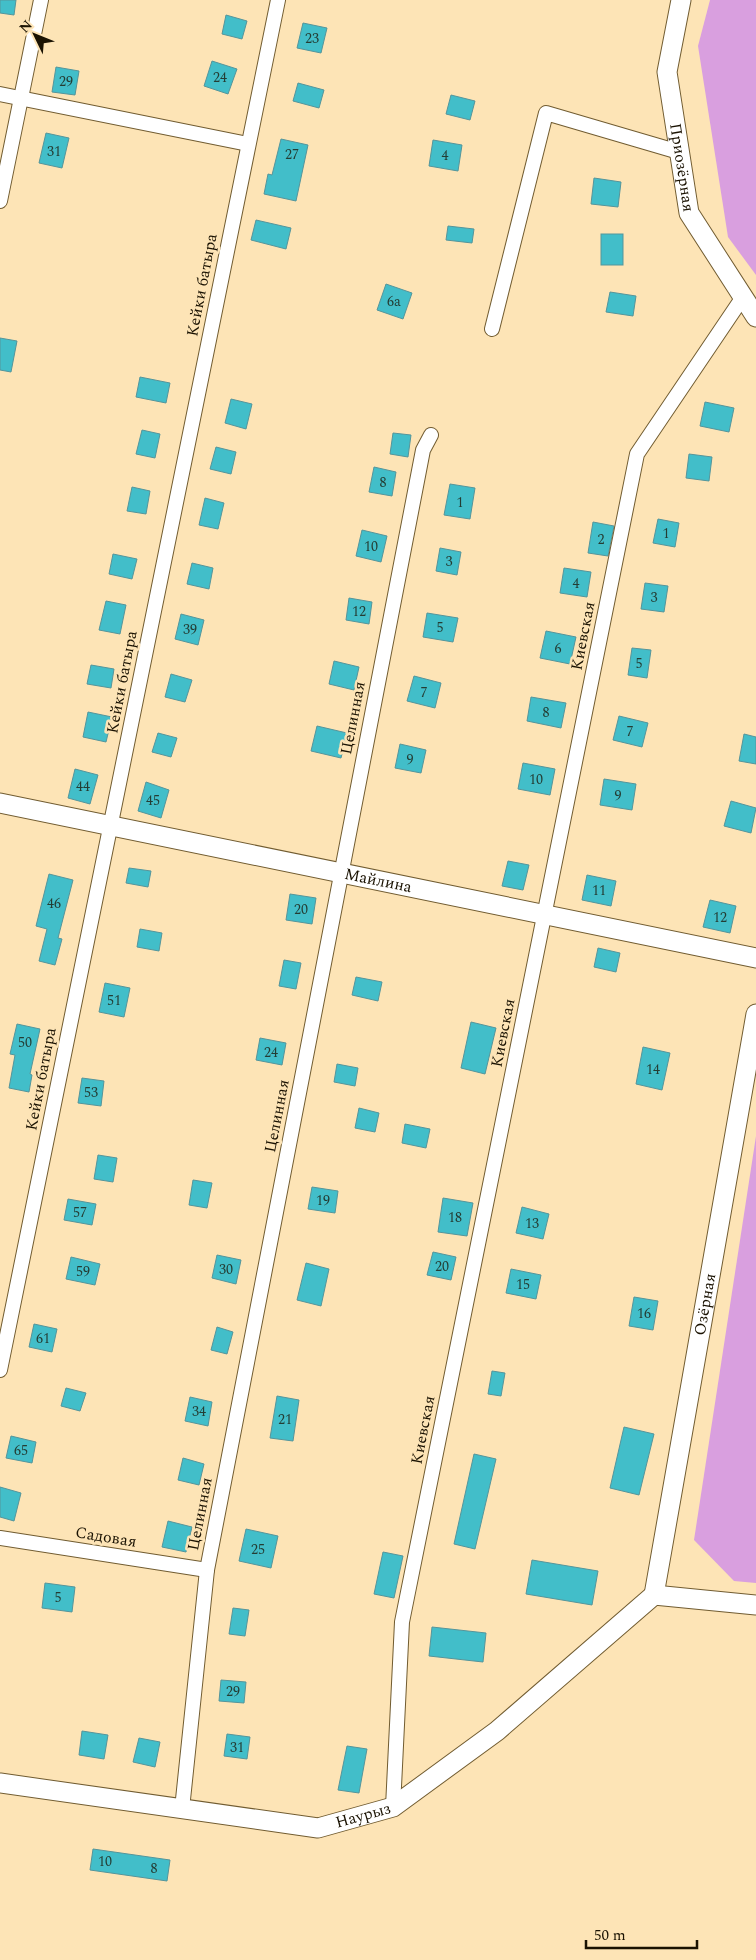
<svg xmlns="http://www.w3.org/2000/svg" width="756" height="1960" font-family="Spectral,serif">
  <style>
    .water { fill: #d99fdf }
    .building { fill: #42bec9; stroke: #55959b }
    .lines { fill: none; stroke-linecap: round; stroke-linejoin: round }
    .street-casing { stroke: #715c31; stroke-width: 16 }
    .secondary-casing { stroke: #715c31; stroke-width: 21 }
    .street { stroke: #fff; stroke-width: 14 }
    .secondary { stroke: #fff; stroke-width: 19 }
    .labels { text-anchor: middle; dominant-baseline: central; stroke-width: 5; stroke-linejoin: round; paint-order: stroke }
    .number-label { font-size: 14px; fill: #243d34 }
    .street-label { font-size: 16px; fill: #1a1202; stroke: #fde4b6 }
  </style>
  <rect width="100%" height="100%" fill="#fde4b6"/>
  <g class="water">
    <polygon points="710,0 756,0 756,275 728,237 698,46"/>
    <polygon points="756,1136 756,1583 734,1581 694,1540"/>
  </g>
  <g class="building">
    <polygon points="0,0 16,0 14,15 0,13"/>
    <polygon points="226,15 247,21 242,39 222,34"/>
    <polygon points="303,23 327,28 321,53 297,48"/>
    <polygon points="212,61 237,69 228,94 204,86"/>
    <polygon points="56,67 79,71 75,95 52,92"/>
    <polygon points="298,83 324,90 319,108 293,101"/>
    <polygon points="451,95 475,101 470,120 446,114"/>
    <polygon points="46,133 69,138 62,168 39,163"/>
    <polygon points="281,139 308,145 296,201 264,194 268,174 272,175"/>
    <polygon points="433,140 462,145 458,171 429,166"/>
    <polygon points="594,178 621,182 618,207 591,204"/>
    <polygon points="256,220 291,228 286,249 251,240"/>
    <polygon points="448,226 474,229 472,243 446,240"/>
    <rect x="601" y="234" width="22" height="31"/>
    <polygon points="386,284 412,293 403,319 377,310"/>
    <polygon points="610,292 636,296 633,316 606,312"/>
    <polygon points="0,338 17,341 11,372 0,370"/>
    <polygon points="140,377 170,383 166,403 136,397"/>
    <polygon points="231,399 252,404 246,429 225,423"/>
    <polygon points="705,402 734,408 729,432 700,426"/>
    <polygon points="142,430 160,434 155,458 136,454"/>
    <polygon points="393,433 411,435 408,457 390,454"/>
    <polygon points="216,447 236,452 231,474 210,469"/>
    <polygon points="689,454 712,457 709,481 686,478"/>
    <polygon points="374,467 396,472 392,496 369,492"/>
    <polygon points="450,484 475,488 470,519 444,515"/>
    <polygon points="132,487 150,491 146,514 127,511"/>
    <polygon points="205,498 224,503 218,529 199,525"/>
    <polygon points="658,519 679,523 675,547 653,543"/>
    <polygon points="593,522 614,526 608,556 588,553"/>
    <polygon points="362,530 387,536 381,562 356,556"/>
    <polygon points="440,548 461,552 457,575 436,571"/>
    <polygon points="113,554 137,559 132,579 109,574"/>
    <polygon points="192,563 213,568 209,589 187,584"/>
    <polygon points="564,568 591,572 587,597 560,593"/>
    <polygon points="645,583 668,586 664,612 641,609"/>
    <polygon points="349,598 372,602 369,624 346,620"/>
    <polygon points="106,601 126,605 120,634 99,630"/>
    <polygon points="427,613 458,618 453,642 423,637"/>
    <polygon points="181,614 204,620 198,645 175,639"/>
    <polygon points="546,631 576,637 570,664 540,658"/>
    <polygon points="632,648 651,650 647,678 628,675"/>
    <polygon points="334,661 359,667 354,690 329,684"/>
    <polygon points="91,665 114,669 111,688 87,684"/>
    <polygon points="171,674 192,680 185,702 165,697"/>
    <polygon points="414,676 441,683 435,708 407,701"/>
    <polygon points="531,697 566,703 561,728 527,721"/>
    <polygon points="88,712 112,717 106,742 83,737"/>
    <polygon points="619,716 648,723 642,747 613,740"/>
    <polygon points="317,726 347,733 341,758 311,751"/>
    <polygon points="158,733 177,738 171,757 152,752"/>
    <polygon points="744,734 756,737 756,764 739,761"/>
    <polygon points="400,744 426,750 421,773 395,768"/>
    <polygon points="523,763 555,769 550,795 518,789"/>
    <polygon points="75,769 98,775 90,804 68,798"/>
    <polygon points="604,779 636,784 632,810 600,805"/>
    <polygon points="146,782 169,790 161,818 138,811"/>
    <polygon points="731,801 756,808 751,833 724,826"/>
    <polygon points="508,861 529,865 523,890 502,886"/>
    <polygon points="129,868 151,871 148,887 126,883"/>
    <polygon points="49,874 73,880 58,938 62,939 55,965 39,961 47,929 36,926"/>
    <polygon points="587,875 616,881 611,906 582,900"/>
    <polygon points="290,894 316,898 312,924 286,920"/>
    <polygon points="710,900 736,906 730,933 703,927"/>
    <polygon points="140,929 162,933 159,951 137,947"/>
    <polygon points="598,948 620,953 616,972 594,967"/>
    <polygon points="284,960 301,963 296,989 279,986"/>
    <polygon points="356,977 382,982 378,1001 352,995"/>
    <polygon points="105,983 130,988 124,1017 99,1012"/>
    <polygon points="471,1022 496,1028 485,1074 461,1068"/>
    <polygon points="17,1024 40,1029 30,1074 32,1075 29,1092 9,1088 15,1055 10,1054"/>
    <polygon points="260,1038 286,1043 282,1065 256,1060"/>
    <polygon points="643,1047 670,1053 662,1090 636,1084"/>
    <polygon points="337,1064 358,1068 355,1086 334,1082"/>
    <polygon points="82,1078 104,1081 101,1106 78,1103"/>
    <polygon points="359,1108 379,1113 375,1132 355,1128"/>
    <polygon points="405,1124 430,1129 426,1148 402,1143"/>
    <polygon points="98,1155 117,1158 113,1182 94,1179"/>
    <polygon points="193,1180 212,1183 207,1208 189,1205"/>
    <polygon points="312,1187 338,1191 335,1213 308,1209"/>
    <polygon points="443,1198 473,1203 467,1236 438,1232"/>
    <polygon points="68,1199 96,1204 92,1225 64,1220"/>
    <polygon points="522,1207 549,1214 543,1239 516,1233"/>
    <polygon points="433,1252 456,1257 451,1280 427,1275"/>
    <polygon points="217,1255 241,1260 236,1284 212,1278"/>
    <polygon points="71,1257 100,1264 95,1285 66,1279"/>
    <polygon points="306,1263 329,1269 321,1306 297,1300"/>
    <polygon points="511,1269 541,1275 536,1299 506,1293"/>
    <polygon points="634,1297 658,1301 653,1330 629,1326"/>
    <polygon points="34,1324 57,1329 52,1352 29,1347"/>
    <polygon points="217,1327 233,1332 227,1354 211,1350"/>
    <polygon points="492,1371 505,1373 501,1396 488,1394"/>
    <polygon points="66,1388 86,1393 80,1411 61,1406"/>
    <polygon points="277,1396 299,1400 293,1441 270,1438"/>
    <polygon points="190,1397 212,1402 208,1426 185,1421"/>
    <polygon points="624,1427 654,1434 639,1495 610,1488"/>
    <polygon points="11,1436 36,1442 32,1463 6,1458"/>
    <polygon points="474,1454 496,1459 475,1549 454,1544"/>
    <polygon points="183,1458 204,1464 199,1485 178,1480"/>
    <polygon points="0,1487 21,1493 14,1521 0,1517"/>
    <polygon points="168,1521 192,1527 186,1552 162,1547"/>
    <polygon points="246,1529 278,1536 271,1568 239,1561"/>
    <polygon points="383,1552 403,1556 394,1598 374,1594"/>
    <polygon points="532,1560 598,1571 592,1605 526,1594"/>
    <polygon points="45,1583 75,1587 72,1612 42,1608"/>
    <polygon points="233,1608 249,1610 245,1636 229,1634"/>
    <polygon points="432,1627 486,1633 483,1662 429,1656"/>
    <polygon points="221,1680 246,1682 244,1703 219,1701"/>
    <polygon points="82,1731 108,1735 104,1759 79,1755"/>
    <polygon points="227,1734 250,1737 247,1759 224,1756"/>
    <polygon points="139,1738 160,1742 155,1767 133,1762"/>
    <polygon points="347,1746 367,1749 359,1793 338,1790"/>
    <polygon points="93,1849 170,1860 167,1881 90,1870"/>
  </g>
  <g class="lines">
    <g class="street-casing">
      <g id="street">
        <polyline points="0,94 248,144"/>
        <polyline points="0,201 41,0"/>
        <polyline points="492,329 546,113 679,152"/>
        <polyline points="0,1370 278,0"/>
        <polyline points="0,1538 207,1570"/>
        <polyline points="393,1807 402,1622 637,454 743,297"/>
        <polyline points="182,1809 207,1570 423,450 431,435"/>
      </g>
    </g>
    <g class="secondary-casing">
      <g id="secondary">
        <path id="s1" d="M681 0 667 72 689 213 756 317"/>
        <path id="s2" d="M0 803 756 958"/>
        <path id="s3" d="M654 1595 756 1014"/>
        <polyline points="654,1595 756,1605"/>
        <path id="s4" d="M0 1783 318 1828 393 1807 497 1731 654 1595"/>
      </g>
    </g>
    <use href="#street" class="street"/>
    <use href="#secondary" class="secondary"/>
  </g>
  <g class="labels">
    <g class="number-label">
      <text x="312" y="38">23</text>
      <text x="220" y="77">24</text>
      <text x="66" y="81">29</text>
      <text x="54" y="151">31</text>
      <text x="292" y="154">27</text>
      <text x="445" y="155">4</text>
      <text x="394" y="301">6а</text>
      <text x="383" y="482">8</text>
      <text x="460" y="502">1</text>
      <text x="666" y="533">1</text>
      <text x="601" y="539">2</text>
      <text x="371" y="546">10</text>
      <text x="449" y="561">3</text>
      <text x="576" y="583">4</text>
      <text x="654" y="597">3</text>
      <text x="359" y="611">12</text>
      <text x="440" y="627">5</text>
      <text x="190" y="629">39</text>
      <text x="558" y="648">6</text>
      <text x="639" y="663">5</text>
      <text x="424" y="692">7</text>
      <text x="546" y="712">8</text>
      <text x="630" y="731">7</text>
      <text x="410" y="759">9</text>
      <text x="536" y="779">10</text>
      <text x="83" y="786">44</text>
      <text x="618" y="795">9</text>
      <text x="153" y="800">45</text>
      <text x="599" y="890">11</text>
      <text x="54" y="903">46</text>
      <text x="301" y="909">20</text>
      <text x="720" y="917">12</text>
      <text x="114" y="1000">51</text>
      <text x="25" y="1042">50</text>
      <text x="271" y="1052">24</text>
      <text x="653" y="1069">14</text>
      <text x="91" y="1092">53</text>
      <text x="323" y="1200">19</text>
      <text x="80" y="1212">57</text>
      <text x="455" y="1217">18</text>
      <text x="532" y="1223">13</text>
      <text x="442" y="1266">20</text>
      <text x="226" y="1269">30</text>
      <text x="83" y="1271">59</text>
      <text x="523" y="1284">15</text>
      <text x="644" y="1313">16</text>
      <text x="43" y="1338">61</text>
      <text x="199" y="1411">34</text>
      <text x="285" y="1419">21</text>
      <text x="21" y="1450">65</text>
      <text x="258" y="1549">25</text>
      <text x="58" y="1597">5</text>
      <text x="233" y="1691">29</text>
      <text x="237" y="1747">31</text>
      <text x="105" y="1861">10</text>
      <text x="154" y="1868">8</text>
    </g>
    <g class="street-label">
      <text stroke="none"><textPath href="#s1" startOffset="170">Приозёрная</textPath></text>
      <text transform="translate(202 285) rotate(-79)">Кейки батыра</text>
      <text transform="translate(583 636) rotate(-79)">Киевская</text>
      <text transform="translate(122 682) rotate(-79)">Кейки батыра</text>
      <text transform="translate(353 718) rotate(-79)">Целинная</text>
      <text stroke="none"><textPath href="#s2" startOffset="386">Майлина</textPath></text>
      <text transform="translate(503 1033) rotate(-79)">Киевская</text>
      <text transform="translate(41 1079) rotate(-79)">Кейки батыра</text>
      <text transform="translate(277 1116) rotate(-79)">Целинная</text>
      <text stroke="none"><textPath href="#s3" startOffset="295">Озёрная</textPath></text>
      <text transform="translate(423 1430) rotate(-79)">Киевская</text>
      <text transform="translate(200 1514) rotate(-79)">Целинная</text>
      <text transform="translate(106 1537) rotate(9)">Садовая</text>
      <text stroke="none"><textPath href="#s4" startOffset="368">Наурыз</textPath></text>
    </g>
  </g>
  <g transform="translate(35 35) rotate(313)" stroke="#fde4b6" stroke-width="4" paint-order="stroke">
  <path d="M0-4L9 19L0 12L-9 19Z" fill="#1a1202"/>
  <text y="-8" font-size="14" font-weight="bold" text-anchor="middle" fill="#1a1202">N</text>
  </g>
  <path d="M586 1940v8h111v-8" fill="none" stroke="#1a1202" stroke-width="2.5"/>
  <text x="594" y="1940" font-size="15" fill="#1a1202" stroke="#fde4b6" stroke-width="4" paint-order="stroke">50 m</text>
</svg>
